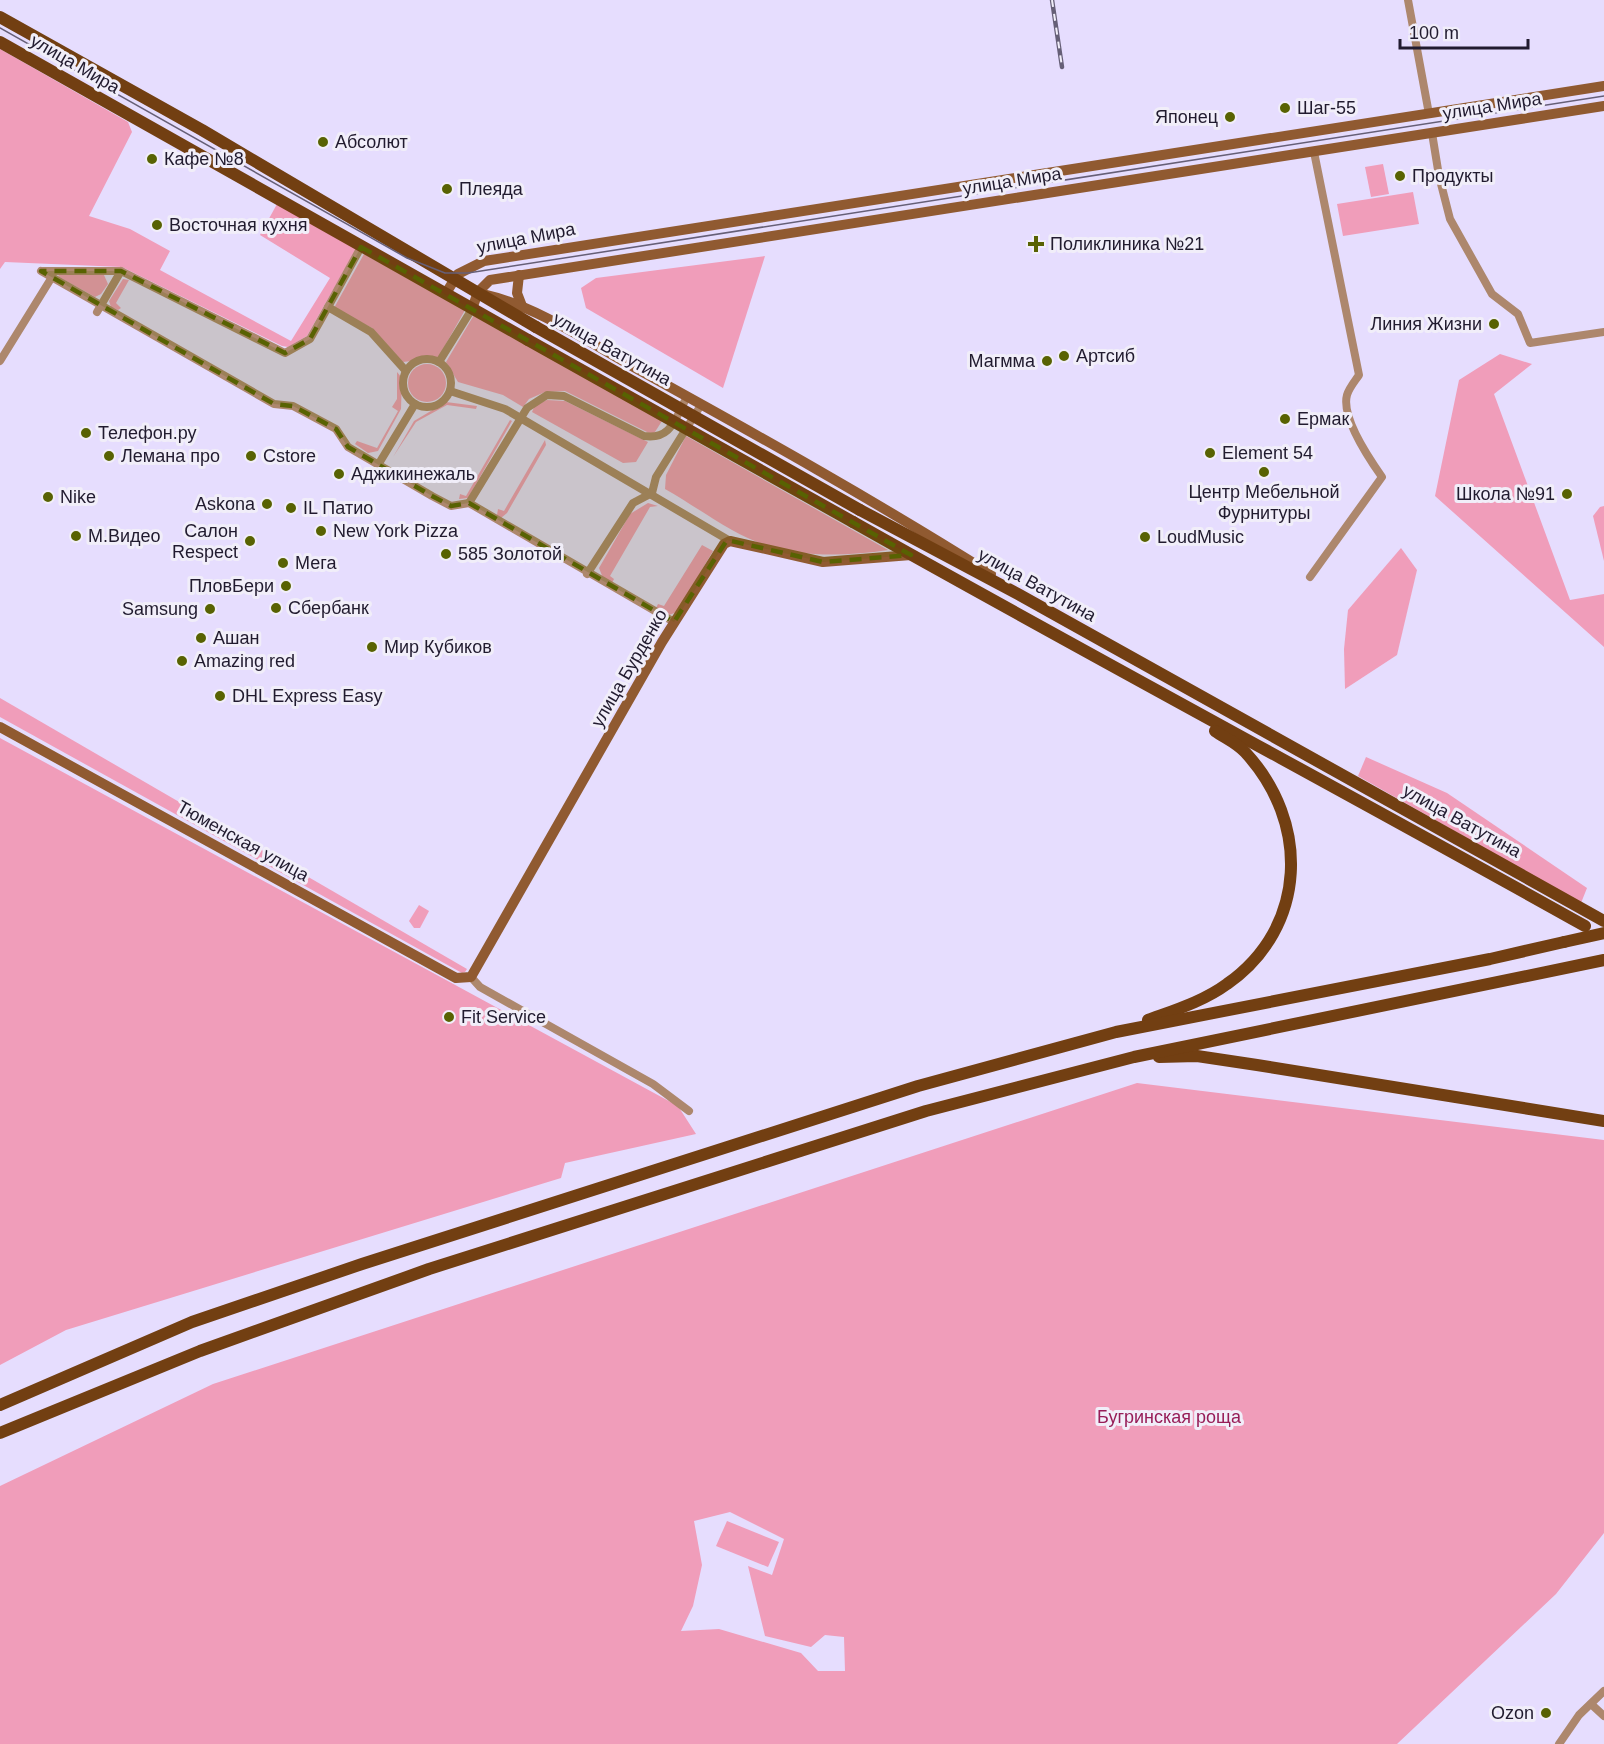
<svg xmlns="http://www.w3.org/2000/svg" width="1604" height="1744" font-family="Helvetica,sans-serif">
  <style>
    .green { fill: #f09dba; fill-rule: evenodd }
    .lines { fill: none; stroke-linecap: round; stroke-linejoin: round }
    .street { stroke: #ad876d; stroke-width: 8 }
    .secondary { stroke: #905a31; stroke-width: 10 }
    .primary { stroke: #723f12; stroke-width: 12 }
    .tram { stroke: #665f77; stroke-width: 1.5 }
    .rail-casing { stroke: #665f77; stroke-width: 4.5 }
    .rail { stroke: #f1eef9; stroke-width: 2; stroke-dasharray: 7; stroke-linecap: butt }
    .primary-bridge { stroke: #723f12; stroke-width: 12 }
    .marked { fill: #586202; fill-opacity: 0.2; stroke: #586202; stroke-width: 4.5; stroke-dasharray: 12 8; stroke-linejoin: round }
    .poi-dot { fill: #586202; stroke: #f1eef9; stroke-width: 2 }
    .labels { text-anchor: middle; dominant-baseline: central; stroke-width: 6; stroke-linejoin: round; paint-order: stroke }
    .street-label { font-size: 18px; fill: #211b2f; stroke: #f1eef9 }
    .poi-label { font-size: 18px; fill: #211b2f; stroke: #f1eef9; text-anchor: start }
    .park-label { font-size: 18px; fill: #971d58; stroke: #f1eef9 }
  </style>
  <rect width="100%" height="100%" fill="#e6ddfe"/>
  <g class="green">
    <polygon points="0,49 128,122 132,132 89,216 130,229 170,251 160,270 291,341 330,278 260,235 277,204 356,249 307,336 288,347 282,346 122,267 5,262 0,269"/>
    <polygon points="1383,164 1389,194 1371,197 1365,167"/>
    <polygon points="1413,192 1419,224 1343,236 1337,204"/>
    <polygon points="364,254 465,310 438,358 403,362 372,328 334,308"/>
    <polygon points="765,256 723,388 586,308 581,288 596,278"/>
    <polygon points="60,274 104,275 108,284 101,294 95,297 61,278 58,276"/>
    <polygon points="123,279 129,280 116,303 121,308 118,310 111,307 109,301"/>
    <polygon points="474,315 662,421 653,435 565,391 545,392 529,399 523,407 503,395 458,382 446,362"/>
    <polygon points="1500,354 1532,364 1494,394 1570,600 1604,594 1604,647 1435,496 1459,380"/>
    <circle cx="427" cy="383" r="19"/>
    <polygon points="397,372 402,378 401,409 378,451 368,453 355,444 357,441 377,448 398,411 392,407 397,399"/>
    <polygon points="547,400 565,401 648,442 636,462 623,463 532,412 535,405"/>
    <polygon points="446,402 477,406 476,409 447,405 416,422 393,457 414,421"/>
    <polygon points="510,420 512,421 468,498 459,499 460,494 466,496"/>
    <path d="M686 436 888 550C835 558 780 558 732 530 709 517 688 502 665 489L666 475Z"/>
    <polygon points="545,440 546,445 507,513 501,518 497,515 498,509 504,511"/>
    <polygon points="648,503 658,506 650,507 610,576 614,579 612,583 603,578 599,568 630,514"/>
    <polygon points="1604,506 1604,561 1593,516 1600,507"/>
    <polygon points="702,545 713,551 677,612 669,615 656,608 658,604 664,606"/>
    <polygon points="1401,548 1417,570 1397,655 1345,689 1344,649 1348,610"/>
    <polygon points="0,698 467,969 465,972 462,973 0,717"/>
    <polygon points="0,738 678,1106 696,1134 565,1163 561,1178 66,1330 0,1365"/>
    <polygon points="1366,757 1447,793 1587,888 1581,903 1358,776"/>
    <polygon points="419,905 429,911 420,928 414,928 409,921"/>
    <path d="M1137 1083 1604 1140V1533L1556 1594 1397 1744H0V1486L213 1384ZM730 1512 784 1539 772 1575 748 1566 765 1636 811 1647 825 1635 844 1637 845 1671H818L801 1653 719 1629 681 1631 693 1606 702 1565 694 1521Z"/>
    <polygon points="727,1521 779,1542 768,1567 716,1546"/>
  </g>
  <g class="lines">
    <g class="street">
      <polyline points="1408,0 1429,114"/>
      <polyline points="1432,133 1439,176 1450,219 1492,294 1518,314 1530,343 1604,332"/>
      <polyline points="41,271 274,404 293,406 336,429 348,447 432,496 451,506 469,503 674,622"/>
      <polyline points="43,271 121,271 285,353 310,339 328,307 371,332 406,371"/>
      <polyline points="328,307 361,247"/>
      <polyline points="97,312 121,271"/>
      <circle cx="427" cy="383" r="24"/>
      <polyline points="0,361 52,277"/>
      <polyline points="439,362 472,309"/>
      <polyline points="450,391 505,409 730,541"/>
      <polyline points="378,465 415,404"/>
      <path d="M469 503 527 408 547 395 564 396 644 436C672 440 675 418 687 397"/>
      <polyline points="587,574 633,503 652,493 656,477 701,405"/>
      <path d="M1310 577 1382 477C1370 460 1341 417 1347 395 1349 388 1355 381 1359 375L1314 152"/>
      <polyline points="471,977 480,987 653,1084 689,1111"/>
      <polyline points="1591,1704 1604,1716"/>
      <polyline points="1559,1744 1579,1715 1604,1691"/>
    </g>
    <g class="secondary">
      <polyline points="519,275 517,293 522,306"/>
      <polyline points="446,293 458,274 484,261 1604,86"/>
      <path d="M486 295C539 307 593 345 641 371 759 436 877 502 991 574"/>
      <polyline points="472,309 478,292 490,280 1604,106"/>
      <polyline points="0,727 456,978 471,977 662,642 724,544 730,541 823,562 911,555"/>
    </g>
    <g class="primary">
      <polyline points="0,17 202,130 536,327"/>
      <polyline points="0,42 528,340"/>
      <polyline points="860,510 1018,594 1604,921"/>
      <path d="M853 522C1096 659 1342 790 1585 926"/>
      <path d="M1148 1020C1175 1010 1204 1001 1227 984 1308 927 1310 822 1245 752 1237 743 1225 738 1215 731"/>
      <polyline points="1159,1057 1197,1056 1257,1065 1604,1121"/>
      <polyline points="0,1405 192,1322 362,1264 918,1086 1116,1032 1490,959 1564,942"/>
      <polyline points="0,1433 200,1351 429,1269 926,1111 1134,1057 1604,960"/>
    </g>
    <polyline class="tram" points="0,28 407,258 445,273 468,273 1604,96"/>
    <g class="rail-casing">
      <polyline id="rail" points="1052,0 1062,67"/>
    </g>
    <use href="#rail" class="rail"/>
    <g class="primary-bridge">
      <polyline points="536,327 860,510"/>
      <polyline points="528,340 853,522"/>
      <polyline points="1564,942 1604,933"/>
    </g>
  </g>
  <path class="marked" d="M361 247 911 555 823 562 727 540 674 622 469 503 451 506 432 496 348 447 336 429 293 406 274 404 41 271H121L285 353 310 339Z"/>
  <g class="poi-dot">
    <circle cx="1285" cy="108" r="6"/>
    <circle cx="1230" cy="117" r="6"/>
    <circle cx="323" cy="142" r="6"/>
    <circle cx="152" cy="159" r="6"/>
    <circle cx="1400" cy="176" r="6"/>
    <circle cx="447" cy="189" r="6"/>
    <circle cx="157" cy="225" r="6"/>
    <path d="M1033 235h6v6h6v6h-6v6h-6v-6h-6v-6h6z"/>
    <circle cx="1494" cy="324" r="6"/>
    <circle cx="1064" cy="356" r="6"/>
    <circle cx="1047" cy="361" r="6"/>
    <circle cx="1285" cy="419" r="6"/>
    <circle cx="86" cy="433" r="6"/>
    <circle cx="1210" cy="453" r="6"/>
    <circle cx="109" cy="456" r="6"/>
    <circle cx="251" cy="456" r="6"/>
    <circle cx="1264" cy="472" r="6"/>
    <circle cx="339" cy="474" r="6"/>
    <circle cx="1567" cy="494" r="6"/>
    <circle cx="48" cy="497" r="6"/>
    <circle cx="267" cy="504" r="6"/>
    <circle cx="291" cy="508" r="6"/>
    <circle cx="321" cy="531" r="6"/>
    <circle cx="76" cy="536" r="6"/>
    <circle cx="1145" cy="537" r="6"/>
    <circle cx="250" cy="541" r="6"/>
    <circle cx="446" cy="554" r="6"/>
    <circle cx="283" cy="563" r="6"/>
    <circle cx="286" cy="586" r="6"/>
    <circle cx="276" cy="608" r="6"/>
    <circle cx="210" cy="609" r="6"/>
    <circle cx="201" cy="638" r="6"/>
    <circle cx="372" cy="647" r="6"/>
    <circle cx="182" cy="661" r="6"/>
    <circle cx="220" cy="696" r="6"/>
    <circle cx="449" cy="1017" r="6"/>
    <circle cx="1546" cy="1713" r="6"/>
  </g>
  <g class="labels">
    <g class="street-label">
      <text transform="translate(75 64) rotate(30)">улица Мира</text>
      <text transform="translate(1492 106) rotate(-9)">улица Мира</text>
      <text transform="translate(1012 181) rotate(-9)">улица Мира</text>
      <text transform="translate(526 238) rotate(-11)">улица Мира</text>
      <text transform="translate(612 349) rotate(29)">улица Ватутина</text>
      <text transform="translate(1037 585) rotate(29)">улица Ватутина</text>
      <text transform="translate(629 668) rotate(-60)">улица Бурденко</text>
      <text transform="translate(1462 821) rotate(29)">улица Ватутина</text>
      <text transform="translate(243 841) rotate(29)">Тюменская улица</text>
    </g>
    <g class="poi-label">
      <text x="1297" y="108">Шаг-55</text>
      <text x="1218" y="117" text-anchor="end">Японец</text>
      <text x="335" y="142">Абсолют</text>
      <text x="164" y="159">Кафе №8</text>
      <text x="1412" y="176">Продукты</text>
      <text x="459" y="189">Плеяда</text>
      <text x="169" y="225">Восточная кухня</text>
      <text x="1050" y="244">Поликлиника №21</text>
      <text x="1482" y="324" text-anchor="end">Линия Жизни</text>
      <text x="1076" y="356">Артсиб</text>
      <text x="1035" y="361" text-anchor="end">Магмма</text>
      <text x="1297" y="419">Ермак</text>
      <text x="98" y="433">Телефон.ру</text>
      <text x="1222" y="453">Element 54</text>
      <text x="121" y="456">Лемана про</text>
      <text x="263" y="456">Cstore</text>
      <text x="351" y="474">Аджикинежаль</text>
      <text x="1264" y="492" text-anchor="middle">Центр Мебельной<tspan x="1264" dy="21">Фурнитуры</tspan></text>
      <text x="1555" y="494" text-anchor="end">Школа №91</text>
      <text x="60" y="497">Nike</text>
      <text x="255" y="504" text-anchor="end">Askona</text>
      <text x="303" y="508">IL Патио</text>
      <text x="238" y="531" text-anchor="end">Салон<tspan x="238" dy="21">Respect</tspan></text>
      <text x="333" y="531">New York Pizza</text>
      <text x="88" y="536">М.Видео</text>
      <text x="1157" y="537">LoudMusic</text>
      <text x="458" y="554">585 Золотой</text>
      <text x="295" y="563">Мега</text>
      <text x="274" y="586" text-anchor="end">ПловБери</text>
      <text x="288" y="608">Сбербанк</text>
      <text x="198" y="609" text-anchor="end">Samsung</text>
      <text x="213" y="638">Ашан</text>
      <text x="384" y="647">Мир Кубиков</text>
      <text x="194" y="661">Amazing red</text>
      <text x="232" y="696">DHL Express Easy</text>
      <text x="461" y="1017">Fit Service</text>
      <text x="1534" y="1713" text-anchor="end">Ozon</text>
    </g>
    <g class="park-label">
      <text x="1169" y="1417">Бугринская роща</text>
    </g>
  </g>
  <path d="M1400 39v9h128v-9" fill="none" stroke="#211b2f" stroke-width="3"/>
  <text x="1409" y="39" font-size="18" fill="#211b2f" stroke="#f1eef9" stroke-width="4.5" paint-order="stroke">100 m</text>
</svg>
